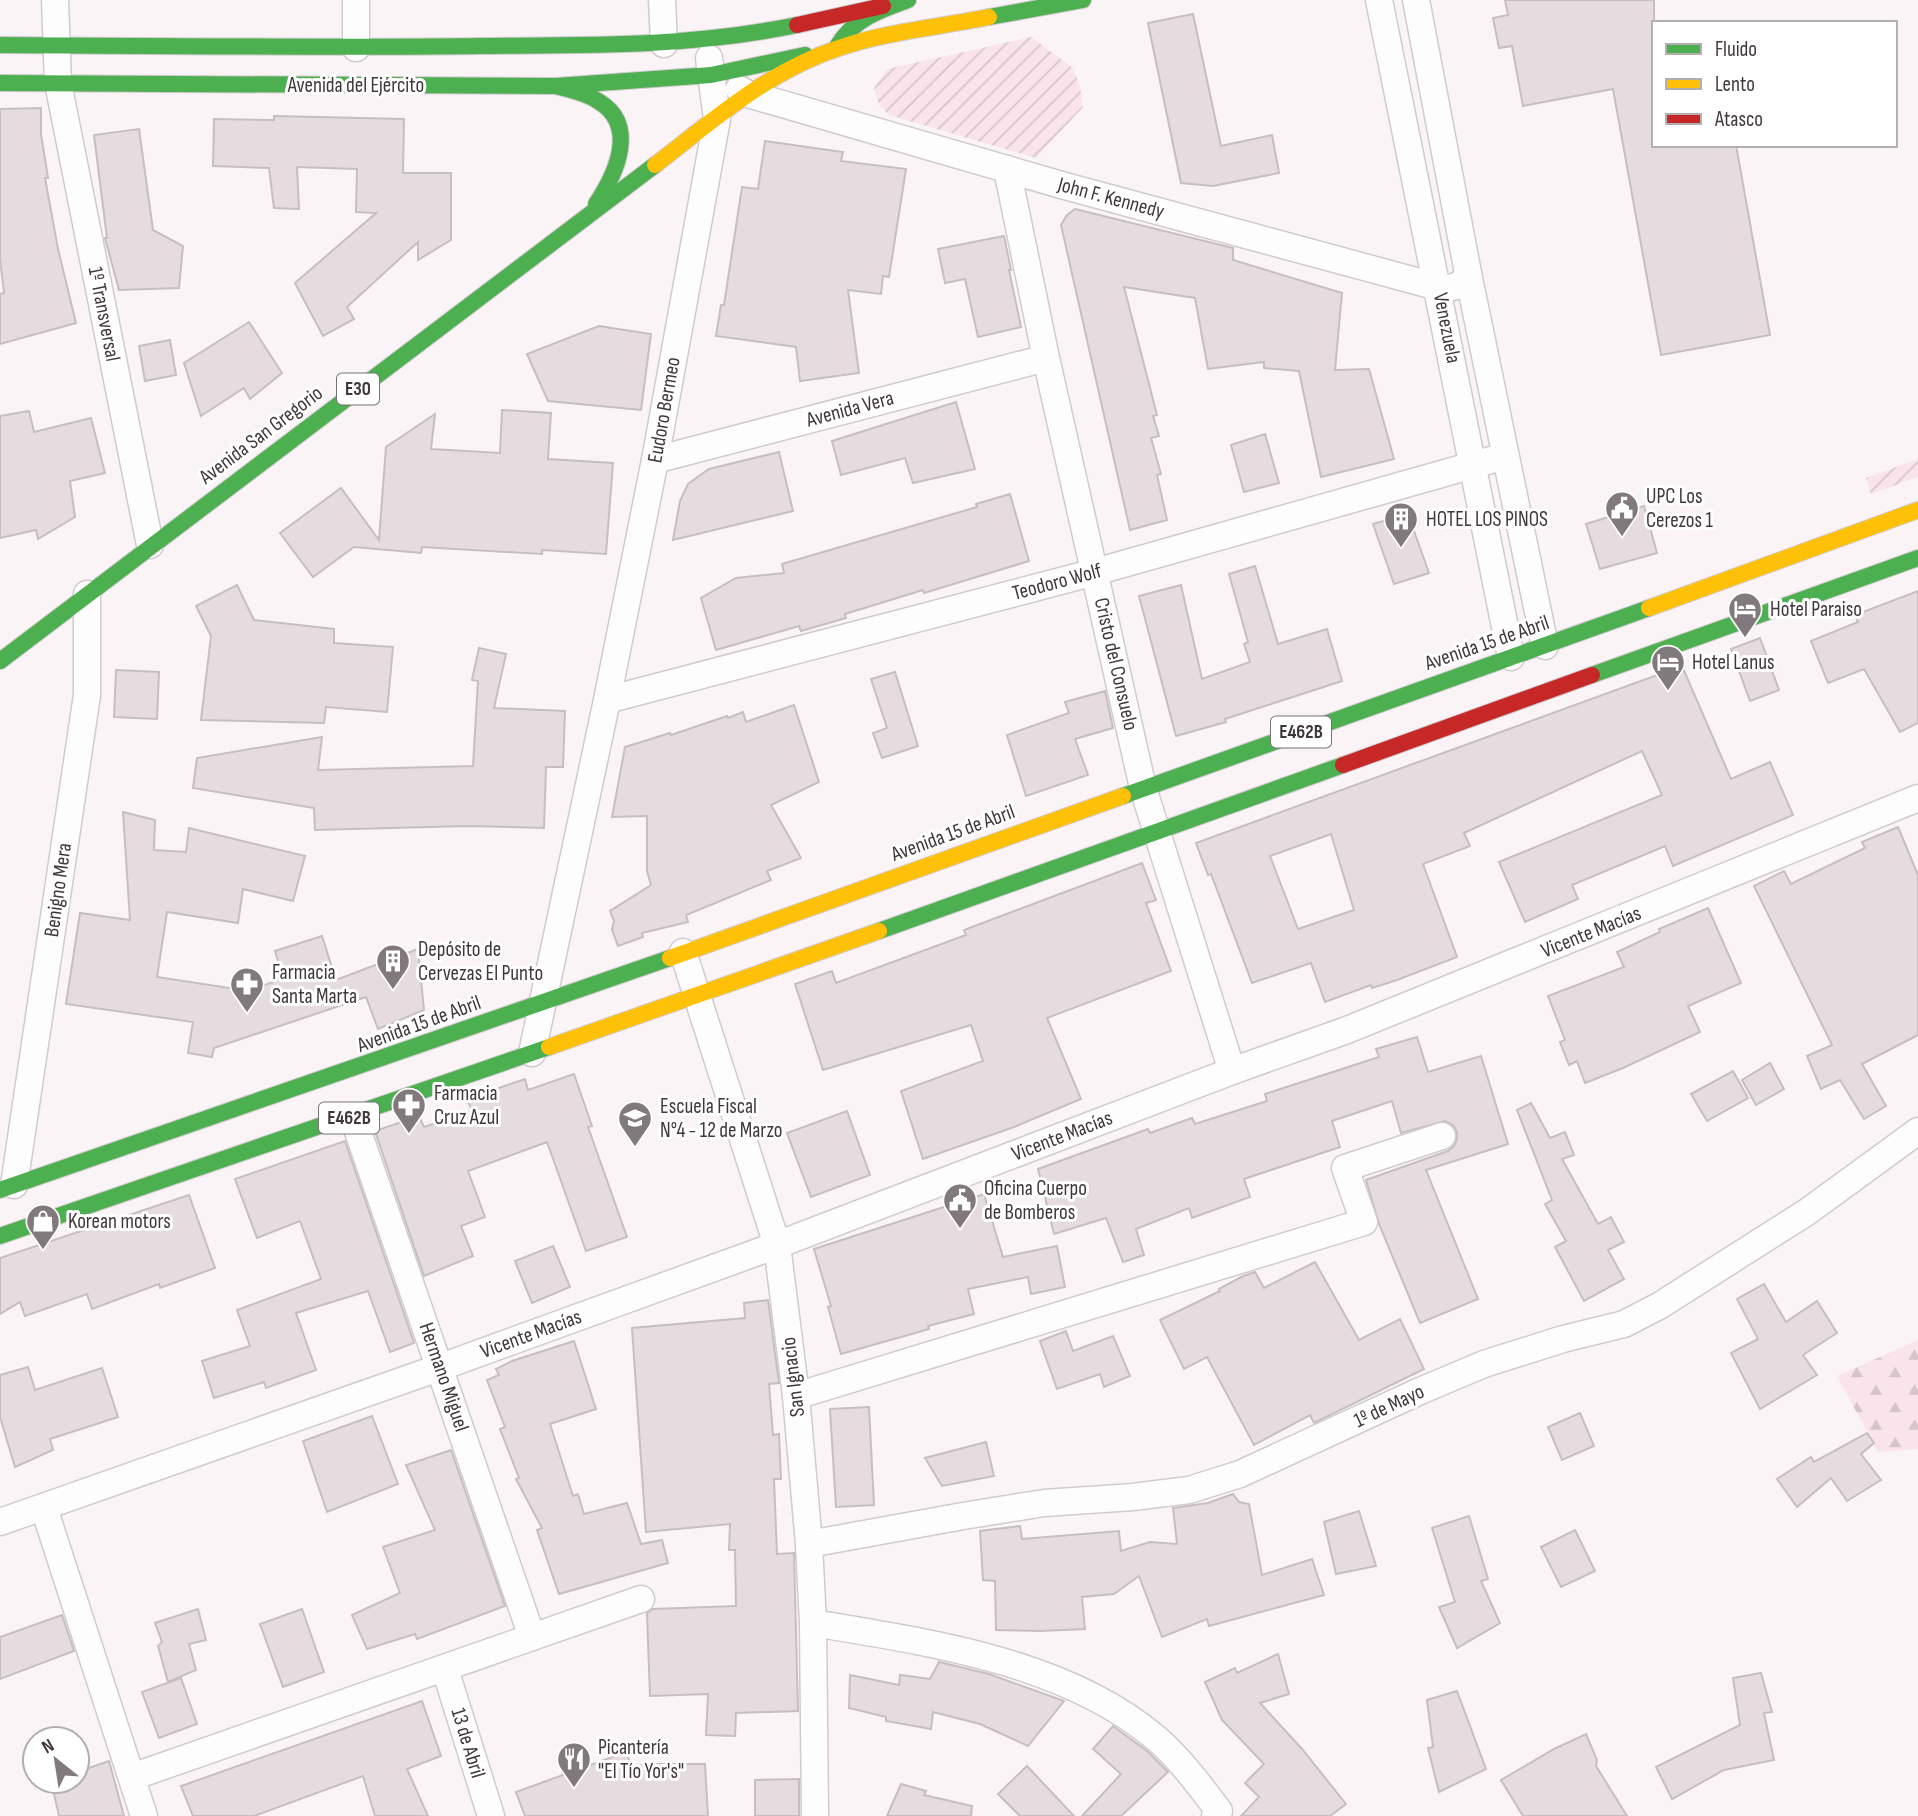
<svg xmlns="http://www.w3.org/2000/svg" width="1918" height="1816" font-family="'Sofia Sans Condensed',sans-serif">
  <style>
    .forest { fill: url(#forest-firs) }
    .garden { fill: url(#garden-furrows) }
    .building { fill: #e6dcdf; stroke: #c5bfc1; stroke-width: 2; fill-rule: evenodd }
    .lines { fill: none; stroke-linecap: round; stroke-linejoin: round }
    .street-casing { stroke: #d2cbce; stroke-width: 29 }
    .fast-casing { stroke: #d2cbce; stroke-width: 18 }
    .slow-casing { stroke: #d2cbce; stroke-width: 18 }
    .jam-casing { stroke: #d2cbce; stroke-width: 18 }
    .street { stroke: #fefdfe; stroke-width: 26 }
    .fast { stroke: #4caf50; stroke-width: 16 }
    .slow { stroke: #ffc107; stroke-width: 16 }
    .jam { stroke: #c62828; stroke-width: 16 }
    .labels { text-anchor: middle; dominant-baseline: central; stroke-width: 6; stroke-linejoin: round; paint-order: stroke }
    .shield { fill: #fff; stroke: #797375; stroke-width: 2 }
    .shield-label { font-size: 19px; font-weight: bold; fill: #40373a }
    .street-label { font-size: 21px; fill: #40373a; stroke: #fff }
    .poi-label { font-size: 21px; fill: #40373a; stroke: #fff; text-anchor: start }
  </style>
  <defs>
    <pattern id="forest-firs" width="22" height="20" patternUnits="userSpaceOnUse" patternTransform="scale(1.75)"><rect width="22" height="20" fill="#fae4ec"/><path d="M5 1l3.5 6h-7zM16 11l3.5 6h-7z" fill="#d7c4cb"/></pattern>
    <pattern id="garden-furrows" width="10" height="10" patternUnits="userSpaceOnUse" patternTransform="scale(1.75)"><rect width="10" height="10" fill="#fae4ec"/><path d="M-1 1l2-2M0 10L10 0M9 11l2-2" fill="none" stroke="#d7c4cb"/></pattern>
  </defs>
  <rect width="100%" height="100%" fill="#faf4f6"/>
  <polygon class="forest" points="1918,1340 1918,1449 1878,1452 1837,1376"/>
  <g class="garden">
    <polygon points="1031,37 1073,68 1080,87 1083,107 1036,158 889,115 879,105 874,88 887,69"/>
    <polygon points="1918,459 1918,477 1871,494 1866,478"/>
  </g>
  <g class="building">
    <polygon points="1505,0 1654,0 1654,145 1736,145 1770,335 1661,355 1613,89 1523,106 1512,46 1499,48 1493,18 1508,15"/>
    <polygon points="1193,14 1221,146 1272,135 1279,173 1213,186 1181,183 1148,23"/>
    <polygon points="41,108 41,134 48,178 45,178 58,249 76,323 0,344 0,294 4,293 0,259 0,109"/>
    <polygon points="274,116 404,119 403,173 451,173 451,240 418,260 418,242 347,307 354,319 323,336 295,283 376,213 356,212 357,169 297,167 299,209 274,208 269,168 213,166 214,119 274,120"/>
    <polygon points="139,129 153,230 183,246 179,288 119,290 105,238 107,238 94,135"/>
    <polygon points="765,141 843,152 841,161 906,169 889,277 883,276 881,294 848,290 859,373 800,381 796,347 716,336 721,305 724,305 742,187 758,189"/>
    <polygon points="1075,209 1233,248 1233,260 1342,293 1335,370 1369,369 1394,459 1321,477 1299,371 1264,368 1264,362 1208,369 1195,298 1124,287 1157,415 1153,416 1159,436 1151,438 1161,474 1157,475 1167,520 1130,530 1061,225 1067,215"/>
    <polygon points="1004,236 1011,270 1009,270 1021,327 978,337 965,279 945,283 938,249"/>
    <polygon points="249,322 282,373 250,399 244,388 201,416 184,363"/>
    <polygon points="599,326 651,334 641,410 548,401 527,354"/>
    <polygon points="170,340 176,375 145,381 139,346"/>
    <polygon points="956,402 975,469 913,483 905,458 841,475 832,441"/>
    <polygon points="502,410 551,413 548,459 613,463 606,554 542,550 542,554 422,547 421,553 354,547 313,577 280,533 341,488 379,540 386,447 435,414 431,449 500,453"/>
    <polygon points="29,411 34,432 91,418 105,473 70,481 75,517 38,539 36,530 0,538 0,416"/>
    <polygon points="1265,434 1279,483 1244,492 1231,445"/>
    <polygon points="779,452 793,511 673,540 680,501 688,484 709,469"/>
    <polygon points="1010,494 1029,561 924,593 923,590 845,614 846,618 801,631 799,626 716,650 701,598 736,578 784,573 782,564 977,507 976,504"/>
    <polygon points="1644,506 1657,553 1600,569 1586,524"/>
    <polygon points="1408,514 1429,573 1394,584 1373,524"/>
    <polygon points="1255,566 1278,644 1327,629 1342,681 1225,719 1226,722 1176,736 1139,596 1181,585 1202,679 1250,662 1244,644 1248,642 1229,574"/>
    <polygon points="237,585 254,620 334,629 334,643 393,647 387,712 326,707 324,723 201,720 211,636 196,606"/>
    <polygon points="1918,591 1918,723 1900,732 1864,669 1828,683 1811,641 1858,622 1855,615"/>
    <polygon points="1760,638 1779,690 1750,701 1731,649"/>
    <polygon points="479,648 506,654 494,708 565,711 563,767 546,767 544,828 468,826 315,830 314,808 193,788 197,758 322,737 318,770 473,766 478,681 472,680"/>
    <path d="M1682 666 1731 779 1770 762 1793 815 1673 866 1665 846 1572 885 1578 899 1525 922 1499 862 1662 795 1642 751 1464 833 1470 846 1423 864 1457 957 1397 980 1372 988 1371 985 1325 1002 1311 963 1252 983 1211 874 1208 875 1196 843ZM1331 834 1354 910 1298 929 1270 856Z"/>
    <polygon points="116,670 159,672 157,719 114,717"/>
    <polygon points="895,672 918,746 882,758 873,733 887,728 871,679"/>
    <polygon points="1105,691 1113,728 1075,739 1088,775 1026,796 1007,735 1069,713 1065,702"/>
    <polygon points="794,705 819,782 771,805 801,858 767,871 771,880 686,915 688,922 642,933 643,937 618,946 612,930 614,921 610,911 651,885 647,871 647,816 612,817 625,747 670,733 671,735 727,716 728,718 743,712 746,722"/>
    <polygon points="123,812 155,820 154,850 186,852 189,828 305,856 293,901 243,889 238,923 167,912 157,977 249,991 283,978 275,951 322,936 336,980 418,949 424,1010 378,1029 366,997 214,1048 212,1057 188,1053 193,1022 66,1004 80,913 130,920"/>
    <polygon points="1898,827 1918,875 1918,1035 1862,1064 1886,1106 1864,1119 1840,1080 1821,1089 1807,1056 1832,1045 1754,886 1784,871 1791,884 1865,848 1862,842"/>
    <polygon points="1142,863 1156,900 1146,903 1171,971 1047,1018 1081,1099 1014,1127 923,1159 901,1091 983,1061 971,1025 823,1070 795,984 832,971 836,983 966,935 964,930"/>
    <polygon points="1708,908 1741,983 1688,1006 1700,1032 1623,1068 1585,1083 1577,1061 1569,1065 1560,1042 1565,1040 1548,996 1624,967 1617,952 1660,932 1659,929"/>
    <polygon points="1417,1037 1428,1072 1481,1056 1508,1144 1426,1170 1478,1299 1420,1323 1379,1224 1366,1180 1448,1151 1454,1146 1457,1139 1457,1132 1453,1125 1445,1121 1401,1133 1392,1101 1332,1121 1340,1147 1244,1179 1250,1197 1192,1218 1189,1208 1136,1229 1144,1255 1123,1262 1106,1218 1054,1234 1038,1169 1148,1129 1150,1133 1192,1118 1195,1124 1267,1101 1265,1094 1379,1057 1376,1049"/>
    <polygon points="1770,1063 1784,1089 1756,1105 1742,1080"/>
    <polygon points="1733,1071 1748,1098 1707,1121 1691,1094"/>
    <polygon points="574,1074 592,1126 588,1127 627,1237 586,1251 547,1142 468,1171 485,1217 461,1226 473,1256 424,1276 375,1131 419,1116 424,1127 472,1111 467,1099 525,1079 528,1090"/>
    <polygon points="1531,1103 1550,1138 1565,1132 1574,1155 1562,1159 1598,1224 1611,1217 1624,1242 1608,1250 1624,1279 1584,1301 1555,1247 1566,1241 1545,1204 1552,1200 1517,1110"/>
    <polygon points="847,1111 870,1175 811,1197 787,1133"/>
    <polygon points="345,1141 414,1343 390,1352 368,1291 296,1313 316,1370 266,1388 264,1382 214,1398 202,1361 250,1346 237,1310 321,1279 300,1221 257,1238 235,1179"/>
    <polygon points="984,1194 1003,1257 1057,1246 1065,1287 1031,1294 1028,1277 968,1289 974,1314 928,1326 929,1329 841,1354 828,1307 831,1306 814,1249"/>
    <polygon points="189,1195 215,1268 160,1288 159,1284 92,1309 87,1294 25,1316 20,1302 0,1314 0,1258"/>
    <polygon points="553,1246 570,1287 532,1303 515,1261"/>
    <polygon points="1315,1262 1359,1340 1400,1319 1424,1369 1314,1423 1310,1415 1254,1445 1207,1357 1184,1369 1160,1320 1220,1291 1219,1289 1243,1276 1255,1272 1264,1288"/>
    <polygon points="1764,1284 1786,1322 1817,1301 1837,1333 1803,1355 1817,1375 1760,1409 1731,1353 1758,1339 1737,1299"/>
    <polygon points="768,1300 779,1383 769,1384 773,1435 779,1434 781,1479 774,1479 777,1554 794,1553 798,1711 736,1713 735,1736 706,1735 708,1694 650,1696 647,1613 653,1609 736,1606 735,1550 729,1550 730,1524 646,1532 632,1328 745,1318 744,1303"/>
    <polygon points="1066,1331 1073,1351 1113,1336 1130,1376 1104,1387 1100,1374 1057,1389 1040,1341"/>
    <polygon points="574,1341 596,1409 550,1424 573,1496 578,1494 584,1514 627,1503 641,1544 662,1540 668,1563 559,1594 537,1530 542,1528 516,1479 519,1478 500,1429 505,1427 487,1380 499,1375 496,1369 512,1361"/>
    <polygon points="28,1367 35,1390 102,1368 118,1417 50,1439 53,1450 15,1467 0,1417 0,1375"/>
    <polygon points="869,1407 874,1505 836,1507 830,1409"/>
    <polygon points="1580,1413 1594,1446 1562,1460 1548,1427"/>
    <polygon points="372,1416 398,1484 327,1512 303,1441"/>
    <polygon points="1867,1433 1874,1443 1861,1454 1881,1480 1847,1501 1831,1478 1797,1507 1777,1479 1811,1457 1814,1462"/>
    <polygon points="986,1442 994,1476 942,1486 925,1458"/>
    <polygon points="451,1450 505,1606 417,1639 415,1634 367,1649 352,1615 400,1593 383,1547 435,1530 406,1465"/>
    <polygon points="1233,1494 1239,1502 1249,1504 1262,1575 1312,1559 1324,1595 1209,1626 1207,1619 1162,1637 1139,1576 1114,1594 1082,1597 1085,1629 1040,1631 996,1630 995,1581 983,1580 980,1531 1020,1526 1022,1539 1119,1531 1121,1551 1150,1542 1177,1544 1173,1508 1208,1503"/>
    <polygon points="1359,1511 1376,1566 1336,1574 1324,1522"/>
    <polygon points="1469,1516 1488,1579 1481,1581 1500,1623 1457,1648 1439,1607 1455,1602 1432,1528"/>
    <polygon points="1575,1530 1595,1571 1561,1587 1541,1547"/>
    <polygon points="198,1609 206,1640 189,1644 196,1670 168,1682 158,1646 162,1642 155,1623"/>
    <polygon points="302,1609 324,1672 283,1687 260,1624"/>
    <polygon points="62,1615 74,1651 0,1679 0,1637"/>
    <polygon points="1278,1654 1289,1694 1260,1703 1302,1749 1346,1804 1330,1816 1241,1816 1259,1797 1245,1783 1264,1764 1222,1720 1205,1682 1235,1668 1237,1673"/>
    <polygon points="939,1662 989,1674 1064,1701 1028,1746 980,1724 933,1712 931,1729 886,1721 886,1717 849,1708 850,1675 899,1685 900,1675 930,1679"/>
    <polygon points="1761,1673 1772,1712 1764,1713 1774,1760 1724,1770 1672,1799 1656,1767 1740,1725 1733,1678"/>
    <polygon points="181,1678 197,1724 159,1738 142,1692"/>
    <polygon points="1457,1691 1486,1769 1439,1792 1428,1748 1433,1747 1427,1700"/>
    <polygon points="422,1701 441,1756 407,1769 428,1816 375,1816 363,1776 254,1816 193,1816 181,1786"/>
    <polygon points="1113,1726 1147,1751 1168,1772 1121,1816 1082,1816 1121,1774 1093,1749"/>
    <polygon points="1586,1734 1597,1760 1596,1766 1627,1816 1523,1816 1501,1780 1554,1749"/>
    <polygon points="626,1752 632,1768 645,1764 705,1764 708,1816 525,1816 516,1792"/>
    <polygon points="109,1761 124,1816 59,1816 51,1781 77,1781 77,1772"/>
    <polygon points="1027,1766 1074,1816 1020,1816 998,1794"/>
    <polygon points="799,1779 799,1816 755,1816 755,1780"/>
    <polygon points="901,1784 926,1791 924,1795 972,1806 971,1816 887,1816"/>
  </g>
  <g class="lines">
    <g class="street-casing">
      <g id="street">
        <polyline points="55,0 58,83 150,545"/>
        <polyline points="356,0 356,48"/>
        <polyline points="662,0 664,44"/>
        <polyline points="1379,0 1511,657"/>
        <polyline points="1416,0 1468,273 1545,646"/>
        <path d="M739 89 748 94 1065 186 1438 287C1452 289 1463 287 1468 273"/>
        <polyline points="1007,169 1046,358 1143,788 1232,1071"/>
        <polyline points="655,460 1046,358"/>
        <polyline points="607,700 1095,572 1505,456"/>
        <polyline points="683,952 777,1245 796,1396 809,1544 813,1623 815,1816"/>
        <polyline points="532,1053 607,700 655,460 717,119 709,58"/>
        <polyline points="353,1117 532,1637"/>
        <polyline points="14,1185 87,695 87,594"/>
        <polyline points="796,1396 1364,1222 1345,1168 1442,1136"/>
        <polyline points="44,1508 144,1816"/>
        <polyline points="0,1522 441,1367 777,1245 1232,1071 1347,1030 1918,798"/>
        <polyline points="809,1544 963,1516 1044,1503 1133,1497 1189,1490 1240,1474 1420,1391 1484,1364 1563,1339 1624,1324 1659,1306 1807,1212 1918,1131"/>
        <path d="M813 1623C927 1642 1066 1661 1157 1739 1181 1760 1200 1786 1219 1811L1215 1816"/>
        <polyline points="445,1669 491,1816"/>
        <polyline points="132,1777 641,1599"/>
      </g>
    </g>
    <g class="fast-casing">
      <g id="fast">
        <polyline points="989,17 1083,0"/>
        <path d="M0 45C161 46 321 48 481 46 588 45 692 47 797 25"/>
        <path d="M838 45C854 19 880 10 908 0"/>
        <polyline points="0,83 556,86 711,75 805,55"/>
        <path d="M556 86C570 90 586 93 598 101 639 125 616 174 596 204"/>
        <polyline points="0,661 655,165"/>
        <polyline points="1592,675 1918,558"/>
        <polyline points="1123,796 1649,608"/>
        <polyline points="879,931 1343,765"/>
        <polyline points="0,1190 670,958"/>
        <polyline points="0,1236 549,1047"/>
      </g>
    </g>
    <g class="slow-casing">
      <g id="slow">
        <path d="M655 165C711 122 767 72 836 49 884 32 939 27 989 17"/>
        <polyline points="1649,608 1918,510"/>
        <polyline points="670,958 1123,796"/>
        <polyline points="549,1047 879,931"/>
      </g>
    </g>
    <g class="jam-casing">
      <g id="jam">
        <polyline points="797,25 883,6"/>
        <polyline points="1343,765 1592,675"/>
      </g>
    </g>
    <use href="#street" class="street"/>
    <use href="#fast" class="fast"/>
    <use href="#slow" class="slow"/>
    <use href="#jam" class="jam"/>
  </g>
  <defs>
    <g id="civic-pin" transform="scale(1.75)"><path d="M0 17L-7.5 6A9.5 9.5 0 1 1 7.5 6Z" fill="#81797c" stroke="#fff"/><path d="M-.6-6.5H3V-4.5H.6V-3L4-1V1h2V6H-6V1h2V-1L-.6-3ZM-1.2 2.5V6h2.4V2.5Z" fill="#fff"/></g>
    <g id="building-pin" transform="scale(1.75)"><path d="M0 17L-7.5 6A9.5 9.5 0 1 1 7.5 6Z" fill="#81797c" stroke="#fff"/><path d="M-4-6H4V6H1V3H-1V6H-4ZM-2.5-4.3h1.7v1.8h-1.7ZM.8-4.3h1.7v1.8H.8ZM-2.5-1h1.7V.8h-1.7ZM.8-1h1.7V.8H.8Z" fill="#fff"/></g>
    <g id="hotel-pin" transform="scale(1.75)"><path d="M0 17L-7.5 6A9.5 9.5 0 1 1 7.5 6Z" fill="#81797c" stroke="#fff"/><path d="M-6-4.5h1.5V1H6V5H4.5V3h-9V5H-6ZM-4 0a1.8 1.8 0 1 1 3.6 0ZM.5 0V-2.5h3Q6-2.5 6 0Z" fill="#fff"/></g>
    <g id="pharmacy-pin" transform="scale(1.75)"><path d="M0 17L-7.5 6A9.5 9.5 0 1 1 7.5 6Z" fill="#81797c" stroke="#fff"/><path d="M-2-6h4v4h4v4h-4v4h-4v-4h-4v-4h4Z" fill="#fff"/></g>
    <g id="school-pin" transform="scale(1.75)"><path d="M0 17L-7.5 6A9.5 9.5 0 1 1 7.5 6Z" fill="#81797c" stroke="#fff"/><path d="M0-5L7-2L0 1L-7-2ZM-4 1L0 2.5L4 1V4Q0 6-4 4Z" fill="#fff"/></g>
    <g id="shop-pin" transform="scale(1.75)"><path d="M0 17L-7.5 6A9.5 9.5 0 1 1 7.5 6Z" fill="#81797c" stroke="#fff"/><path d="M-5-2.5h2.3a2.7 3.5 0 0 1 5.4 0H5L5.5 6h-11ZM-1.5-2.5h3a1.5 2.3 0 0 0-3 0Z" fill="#fff"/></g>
    <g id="restaurant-pin" transform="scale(1.75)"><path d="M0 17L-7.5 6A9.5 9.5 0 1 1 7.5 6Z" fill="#81797c" stroke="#fff"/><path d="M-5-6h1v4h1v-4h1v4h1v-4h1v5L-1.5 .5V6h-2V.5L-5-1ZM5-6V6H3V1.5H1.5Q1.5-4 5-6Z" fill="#fff"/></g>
  </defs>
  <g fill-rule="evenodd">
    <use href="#civic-pin" x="1622" y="508"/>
    <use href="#building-pin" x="1401" y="519"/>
    <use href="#hotel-pin" x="1745" y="609"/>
    <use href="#hotel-pin" x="1668" y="662"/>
    <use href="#building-pin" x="393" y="961"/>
    <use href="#pharmacy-pin" x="247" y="984"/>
    <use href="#pharmacy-pin" x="409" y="1105"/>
    <use href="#school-pin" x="635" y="1118"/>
    <use href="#civic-pin" x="960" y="1200"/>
    <use href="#shop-pin" x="43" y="1221"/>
    <use href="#restaurant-pin" x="574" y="1759"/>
  </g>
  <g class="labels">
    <g class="shield">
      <rect x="337" y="373.5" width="42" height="31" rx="5"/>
      <rect x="1271" y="716.5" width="60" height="31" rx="5"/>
      <rect x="319" y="1102.5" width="60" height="31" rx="5"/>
    </g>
    <g class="shield-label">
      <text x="358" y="389">E30</text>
      <text x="1301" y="732">E462B</text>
      <text x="349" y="1118">E462B</text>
    </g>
    <g class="street-label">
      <text x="356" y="85">Avenida del Ejército</text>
      <text transform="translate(1111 198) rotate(15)">John F. Kennedy</text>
      <text transform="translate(104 314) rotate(79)">1º Transversal</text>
      <text transform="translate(1447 328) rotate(79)">Venezuela</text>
      <text transform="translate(850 409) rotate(-15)">Avenida Vera</text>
      <text transform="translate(664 410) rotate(-80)">Eudoro Bermeo</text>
      <text transform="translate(261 435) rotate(-37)">Avenida San Gregorio</text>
      <text transform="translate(1057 582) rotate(-15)">Teodoro Wolf</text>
      <text transform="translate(1487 643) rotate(-19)">Avenida 15 de Abril</text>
      <text transform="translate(1116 664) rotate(77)">Cristo del Consuelo</text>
      <text transform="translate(953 833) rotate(-20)">Avenida 15 de Abril</text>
      <text transform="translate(58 890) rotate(-82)">Benigno Mera</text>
      <text transform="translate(1591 932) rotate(-22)">Vicente Macías</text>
      <text transform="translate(419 1024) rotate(-20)">Avenida 15 de Abril</text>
      <text transform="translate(1062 1136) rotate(-21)">Vicente Macías</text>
      <text transform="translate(531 1334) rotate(-20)">Vicente Macías</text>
      <text transform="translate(444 1377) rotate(71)">Hermano Miguel</text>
      <text transform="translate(793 1377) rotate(-97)">San Ignacio</text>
      <text transform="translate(1389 1406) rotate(-25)">1º de Mayo</text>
      <text transform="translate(468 1743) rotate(73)">13 de Abril</text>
    </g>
    <g class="poi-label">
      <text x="1646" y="496">UPC Los<tspan x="1646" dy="24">Cerezos 1</tspan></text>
      <text x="1426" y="519">HOTEL LOS PINOS</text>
      <text x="1770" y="609">Hotel Paraiso</text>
      <text x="1692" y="662">Hotel Lanus</text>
      <text x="418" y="949">Depósito de<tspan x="418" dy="24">Cervezas El Punto</tspan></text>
      <text x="272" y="972">Farmacia<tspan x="272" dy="24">Santa Marta</tspan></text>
      <text x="434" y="1093">Farmacia<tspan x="434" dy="24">Cruz Azul</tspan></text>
      <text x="660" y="1106">Escuela Fiscal<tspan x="660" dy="24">N°4 - 12 de Marzo</tspan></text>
      <text x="984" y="1188">Oficina Cuerpo<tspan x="984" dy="24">de Bomberos</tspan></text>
      <text x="68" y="1221">Korean motors</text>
      <text x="598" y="1747">Picantería<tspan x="598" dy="24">"El Tío Yor's"</tspan></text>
    </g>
  </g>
  <rect x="1652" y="21" width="245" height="126" fill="#ffffff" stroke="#b3afb0" stroke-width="2"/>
  <rect x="1666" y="44" width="35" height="10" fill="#4caf50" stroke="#b3afb0" stroke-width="2"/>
  <text x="1715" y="56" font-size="21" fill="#40373a">Fluido</text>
  <rect x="1666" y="79" width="35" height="10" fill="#ffc107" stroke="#b3afb0" stroke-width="2"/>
  <text x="1715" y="91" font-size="21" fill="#40373a">Lento</text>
  <rect x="1666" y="114" width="35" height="10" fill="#c62828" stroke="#b3afb0" stroke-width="2"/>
  <text x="1715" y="126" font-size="21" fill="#40373a">Atasco</text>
  <g transform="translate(56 1760) rotate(330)"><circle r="33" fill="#ffffff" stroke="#b3afb0" stroke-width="2"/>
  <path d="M0-5L12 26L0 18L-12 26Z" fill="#81797c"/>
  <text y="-10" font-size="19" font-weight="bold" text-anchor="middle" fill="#40373a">N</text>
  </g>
</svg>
